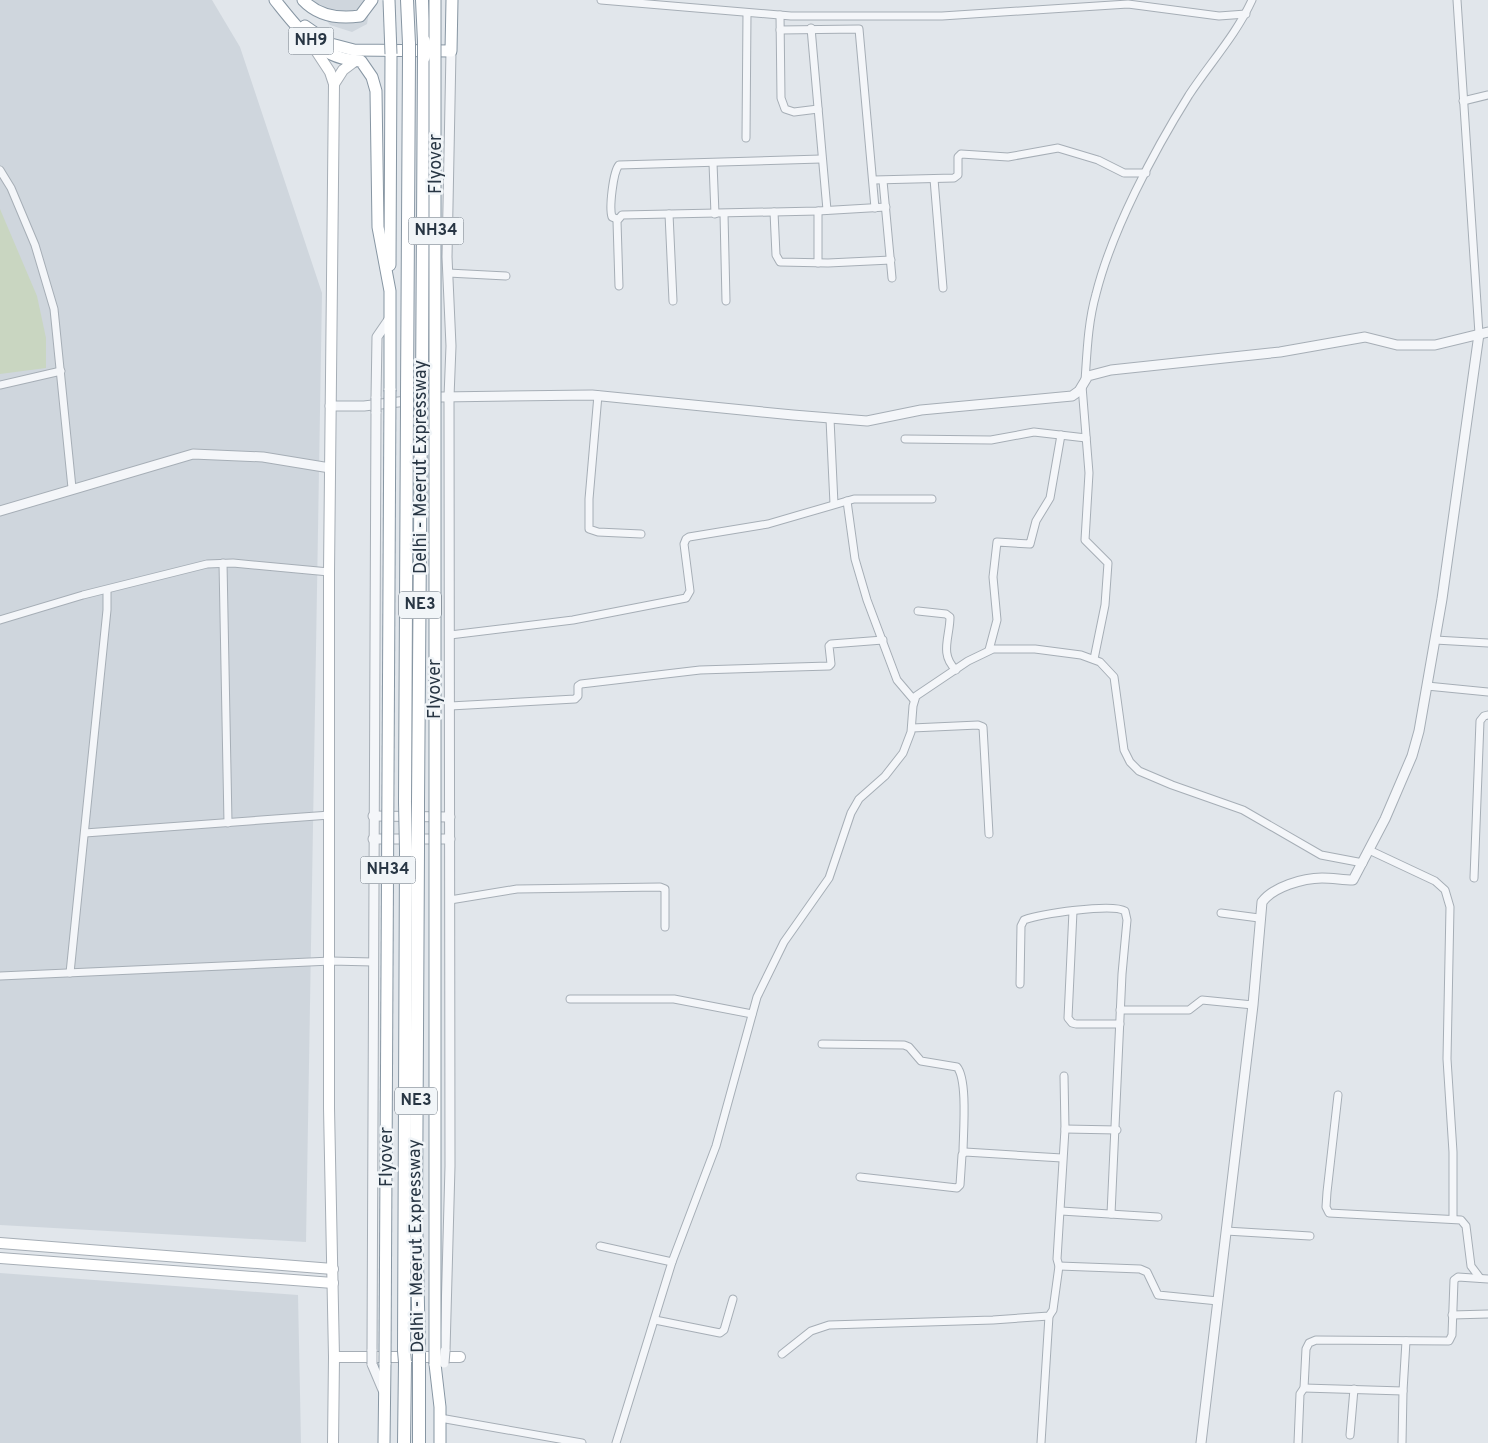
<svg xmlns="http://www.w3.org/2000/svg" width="1488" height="1443" font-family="Overpass,sans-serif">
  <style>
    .built { fill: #cfd6dd }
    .green { fill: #c9d6c1 }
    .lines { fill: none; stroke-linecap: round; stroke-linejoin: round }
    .minor-casing { stroke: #a6aeb6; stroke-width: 9 }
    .tertiary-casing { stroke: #a6aeb6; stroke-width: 11 }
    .secondary-casing { stroke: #a6aeb6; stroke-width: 12 }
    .trunk-casing { stroke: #8796a3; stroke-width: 13 }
    .motorway-casing { stroke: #8796a3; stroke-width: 14 }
    .minor { stroke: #f4f6f9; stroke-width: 7 }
    .tertiary { stroke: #f4f6f9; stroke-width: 9 }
    .secondary { stroke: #fff; stroke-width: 10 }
    .trunk { stroke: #fff; stroke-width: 11 }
    .motorway { stroke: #fff; stroke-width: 12 }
    .tertiary-bridge-casing { stroke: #a6aeb6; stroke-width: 11; stroke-linecap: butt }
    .trunk-bridge-casing { stroke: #8796a3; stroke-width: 13; stroke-linecap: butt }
    .motorway-bridge-casing { stroke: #8796a3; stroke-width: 14; stroke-linecap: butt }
    .tertiary-bridge { stroke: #f4f6f9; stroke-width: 9 }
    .trunk-bridge { stroke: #fff; stroke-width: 11 }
    .motorway-bridge { stroke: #fff; stroke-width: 12 }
    .labels { text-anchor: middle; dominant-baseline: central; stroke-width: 5; stroke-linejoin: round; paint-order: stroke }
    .shield { fill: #f1f5f8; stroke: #646f7a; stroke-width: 1 }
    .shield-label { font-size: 16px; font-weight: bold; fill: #283644 }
    .street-label { font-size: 18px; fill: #283644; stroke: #f1f5f8 }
  </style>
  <rect width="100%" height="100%" fill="#e1e6eb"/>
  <g class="built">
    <polygon points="0,0 212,0 240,47 322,293 306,1242 0,1225"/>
    <polygon points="311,0 371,0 367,24 352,32 330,25"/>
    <polygon points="0,1273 298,1295 301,1443 0,1443"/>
  </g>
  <polygon class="green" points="0,209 37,296 46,338 46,368 0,374"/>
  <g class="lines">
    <g class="minor-casing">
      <g id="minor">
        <polyline points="601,0 791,16 942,16 1128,4 1219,16 1246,14"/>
        <polyline points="1457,0 1479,334"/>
        <polyline points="780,15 781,98 785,109 794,112 818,109"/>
        <polyline points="811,28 827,210"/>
        <polyline points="780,30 859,29 875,208"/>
        <polyline points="1463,101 1488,95"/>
        <polyline points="746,138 747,13"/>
        <polyline points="713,163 715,214"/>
        <polyline points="0,170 11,188 35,245 54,309 72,488"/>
        <polyline points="934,179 943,288"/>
        <polyline points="874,180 954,178 958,175 958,157 961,154 1008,157 1058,148 1098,160 1124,173 1146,173"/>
        <polyline points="883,181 892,278"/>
        <polyline points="818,211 818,263"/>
        <polyline points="774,212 776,255 780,262 828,263 891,260"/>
        <polyline points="669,214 673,301"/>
        <polyline points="724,214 726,301"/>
        <path d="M617 219 612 217C609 208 613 172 619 165L821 159"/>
        <polyline points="448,273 506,276"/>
        <polyline points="619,286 617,221 622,215 818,211 886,207"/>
        <path d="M1085 381C1087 352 1088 322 1096 294 1112 230 1154 151 1189 95 1210 63 1236 35 1252 0"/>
        <polyline points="0,385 61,371"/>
        <polyline points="1082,386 1089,473 1085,540 1108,563 1105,605 1094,659"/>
        <polyline points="598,395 589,499 589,529 598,532 641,534"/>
        <polyline points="830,419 834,504"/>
        <polyline points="905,439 991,440 1034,432 1086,438"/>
        <polyline points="847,501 855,559 867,600 897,680 914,700"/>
        <polyline points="223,563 228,823"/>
        <path d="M918 611 946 614 950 617C950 637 939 654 956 670"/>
        <polyline points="0,620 83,595 207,564 233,563 329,572"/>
        <polyline points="450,635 573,620 686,598 690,591 684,544 686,539 689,537 768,524 854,499 932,499"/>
        <polyline points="1435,640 1488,643"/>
        <polyline points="989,650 997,620 993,577 997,542 1030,544 1036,521 1050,498 1061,435"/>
        <polyline points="1427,686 1488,692"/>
        <polyline points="450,706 575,699 578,696 578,686 581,684 700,670 829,666 831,664 829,646 831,644 883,640"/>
        <polyline points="912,728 978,725 983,727 989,834"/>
        <polyline points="85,833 330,815"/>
        <polyline points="1369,850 1435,881 1445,890 1450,907 1447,1059 1453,1152 1453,1219"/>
        <polyline points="1474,878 1480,721 1484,716 1488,715"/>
        <polyline points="450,900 517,889 660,887 665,889 665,927"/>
        <polyline points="1073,911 1068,1018 1072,1023 1076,1024 1120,1024"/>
        <polyline points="1221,913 1259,918"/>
        <polyline points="70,973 107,610 107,590"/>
        <polyline points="0,976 331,961 373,962"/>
        <path d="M1020 984 1021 926 1024 920C1040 914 1112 903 1125 911L1127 920 1122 974 1111 1214"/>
        <polyline points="570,999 674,999 752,1014"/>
        <polyline points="1120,1010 1189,1010 1202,1000 1253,1005"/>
        <path d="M822 1044 904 1045 909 1047 921 1061 957 1067C968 1080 963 1135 963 1153"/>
        <polyline points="1338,1095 1327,1192 1326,1207 1329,1213 1461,1220 1466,1226 1471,1266 1480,1278"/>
        <polyline points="1065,1129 1117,1130"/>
        <polyline points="860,1177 957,1188 960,1185 962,1155 965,1152 1062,1158"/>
        <polyline points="1061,1211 1158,1217"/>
        <polyline points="1226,1231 1310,1236"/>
        <polyline points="600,1246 672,1262"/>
        <polyline points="1059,1266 1140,1269 1147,1272 1158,1295 1218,1301"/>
        <polyline points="1452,1315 1488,1314"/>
        <polyline points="655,1320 720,1333 724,1330 733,1299"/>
        <polyline points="782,1354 811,1331 829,1325 993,1320 1049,1316 1053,1310 1059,1266 1057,1259 1065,1129 1064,1076"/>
        <polyline points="1304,1388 1403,1391 1406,1341"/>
        <polyline points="440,1418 582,1443"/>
        <polyline points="1350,1435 1354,1389"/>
        <polyline points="616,1443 672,1262 716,1146 757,997 784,942 829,878 851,813 859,799 885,776 903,753 911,732 913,706 916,696 968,661 993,649 1035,649 1081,655 1100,662 1114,677 1124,750 1130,762 1139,771 1172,785 1243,810 1321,855 1363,863"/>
        <polyline points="1041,1443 1049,1316"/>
        <polyline points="1298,1443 1300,1394 1304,1388 1306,1349 1309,1343 1316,1340 1449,1341 1452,1335 1454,1280 1458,1277 1488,1279"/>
        <polyline points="1402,1443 1403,1391"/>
      </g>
    </g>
    <g class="tertiary-casing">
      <g id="tertiary">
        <polyline points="376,398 377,337 390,318"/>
        <polyline points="330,406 364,406 441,397 592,395 793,415 867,421 921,410 1072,396 1079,391 1088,376 1111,370 1280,352 1365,337 1397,345 1435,345 1488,332"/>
        <polyline points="0,511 193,454 263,457 330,468"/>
        <polyline points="373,816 450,817"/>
        <polyline points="373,839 450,839"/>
        <polyline points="372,1351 376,412"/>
        <polyline points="445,1351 450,1166 449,397 451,346 447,257 451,51"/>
        <polyline points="372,1364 383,1390"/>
        <path d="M1201 1443 1253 1005 1262 902C1273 887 1303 878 1322 878 1333 878 1343 880 1353 880L1385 819 1412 756 1419 731 1442 599 1479 334"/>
      </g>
    </g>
    <g class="secondary-casing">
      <g id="secondary">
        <polyline points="311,43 330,72 334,84 329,572 329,1108 334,1357 333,1443"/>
        <polyline points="334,84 343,70 355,61"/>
        <polyline points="0,1243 333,1269"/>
        <polyline points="0,1258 333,1283"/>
        <polyline points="334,1357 460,1357"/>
      </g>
    </g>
    <g class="trunk-casing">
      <g id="trunk">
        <path d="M275 0C299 30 320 60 361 61L372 77 376 91 378 227 390 291V390"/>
        <path d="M303 0C318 16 339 19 360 16L372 0"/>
        <polyline points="305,26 331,44 354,50 451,51 452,0"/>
        <polyline points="390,265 391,54"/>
        <polyline points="435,1364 440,1407 440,1443"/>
        <polyline points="384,1443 385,1363"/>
      </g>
    </g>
    <g class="motorway-casing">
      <g id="motorway">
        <polyline points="407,0 409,44"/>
        <polyline points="422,0 424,41"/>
        <polyline points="422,393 424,57"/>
        <polyline points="407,395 409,57"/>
        <polyline points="405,802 407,408"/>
        <polyline points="418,803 421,407"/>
        <polyline points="418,851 416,1214 419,1351"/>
        <polyline points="404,1351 406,851"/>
        <polyline points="419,1363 419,1443"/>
        <polyline points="404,1443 405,1362"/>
      </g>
    </g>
    <use href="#minor" class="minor"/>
    <use href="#tertiary" class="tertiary"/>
    <use href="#secondary" class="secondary"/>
    <use href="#trunk" class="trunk"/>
    <use href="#motorway" class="motorway"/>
    <g class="tertiary-bridge-casing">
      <g id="tertiary-bridge">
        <polyline points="376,412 376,398"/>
        <polyline points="372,1351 372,1364"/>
        <polyline points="444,1363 445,1351"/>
      </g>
    </g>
    <g class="trunk-bridge-casing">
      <g id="trunk-bridge">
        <polyline points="389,0 391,54"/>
        <polyline points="435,0 435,1364"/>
        <polyline points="385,1363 390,390"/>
      </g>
    </g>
    <g class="motorway-bridge-casing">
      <g id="motorway-bridge">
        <polyline points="424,41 424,57"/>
        <polyline points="409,57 409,44"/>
        <polyline points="421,407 422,393"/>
        <polyline points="407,408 407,395"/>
        <polyline points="405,802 406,851"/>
        <polyline points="418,851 418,803"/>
        <polyline points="404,1351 405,1362"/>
        <polyline points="419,1351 419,1363"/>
      </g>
    </g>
    <use href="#tertiary-bridge" class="tertiary-bridge"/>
    <use href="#trunk-bridge" class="trunk-bridge"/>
    <use href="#motorway-bridge" class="motorway-bridge"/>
  </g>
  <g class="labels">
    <g class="shield">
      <rect x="288.5" y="27.5" width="45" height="27" rx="4"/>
      <rect x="408.5" y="217.5" width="55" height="27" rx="4"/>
      <rect x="399" y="591.5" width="42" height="27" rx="4"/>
      <rect x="360.5" y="856.5" width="55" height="27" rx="4"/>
      <rect x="395" y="1087.5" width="42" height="27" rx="4"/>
    </g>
    <g class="shield-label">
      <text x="311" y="41">NH9</text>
      <text x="436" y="231">NH34</text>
      <text x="420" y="605">NE3</text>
      <text x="388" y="870">NH34</text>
      <text x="416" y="1101">NE3</text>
    </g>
    <g class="street-label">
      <text transform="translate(436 164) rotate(-90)">Flyover</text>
      <text transform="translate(421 467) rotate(-90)">Delhi - Meerut Expressway</text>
      <text transform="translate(435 689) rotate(-90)">Flyover</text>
      <text transform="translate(387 1157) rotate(-90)">Flyover</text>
      <text transform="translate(417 1246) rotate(-91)">Delhi - Meerut Expressway</text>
    </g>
  </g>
</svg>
